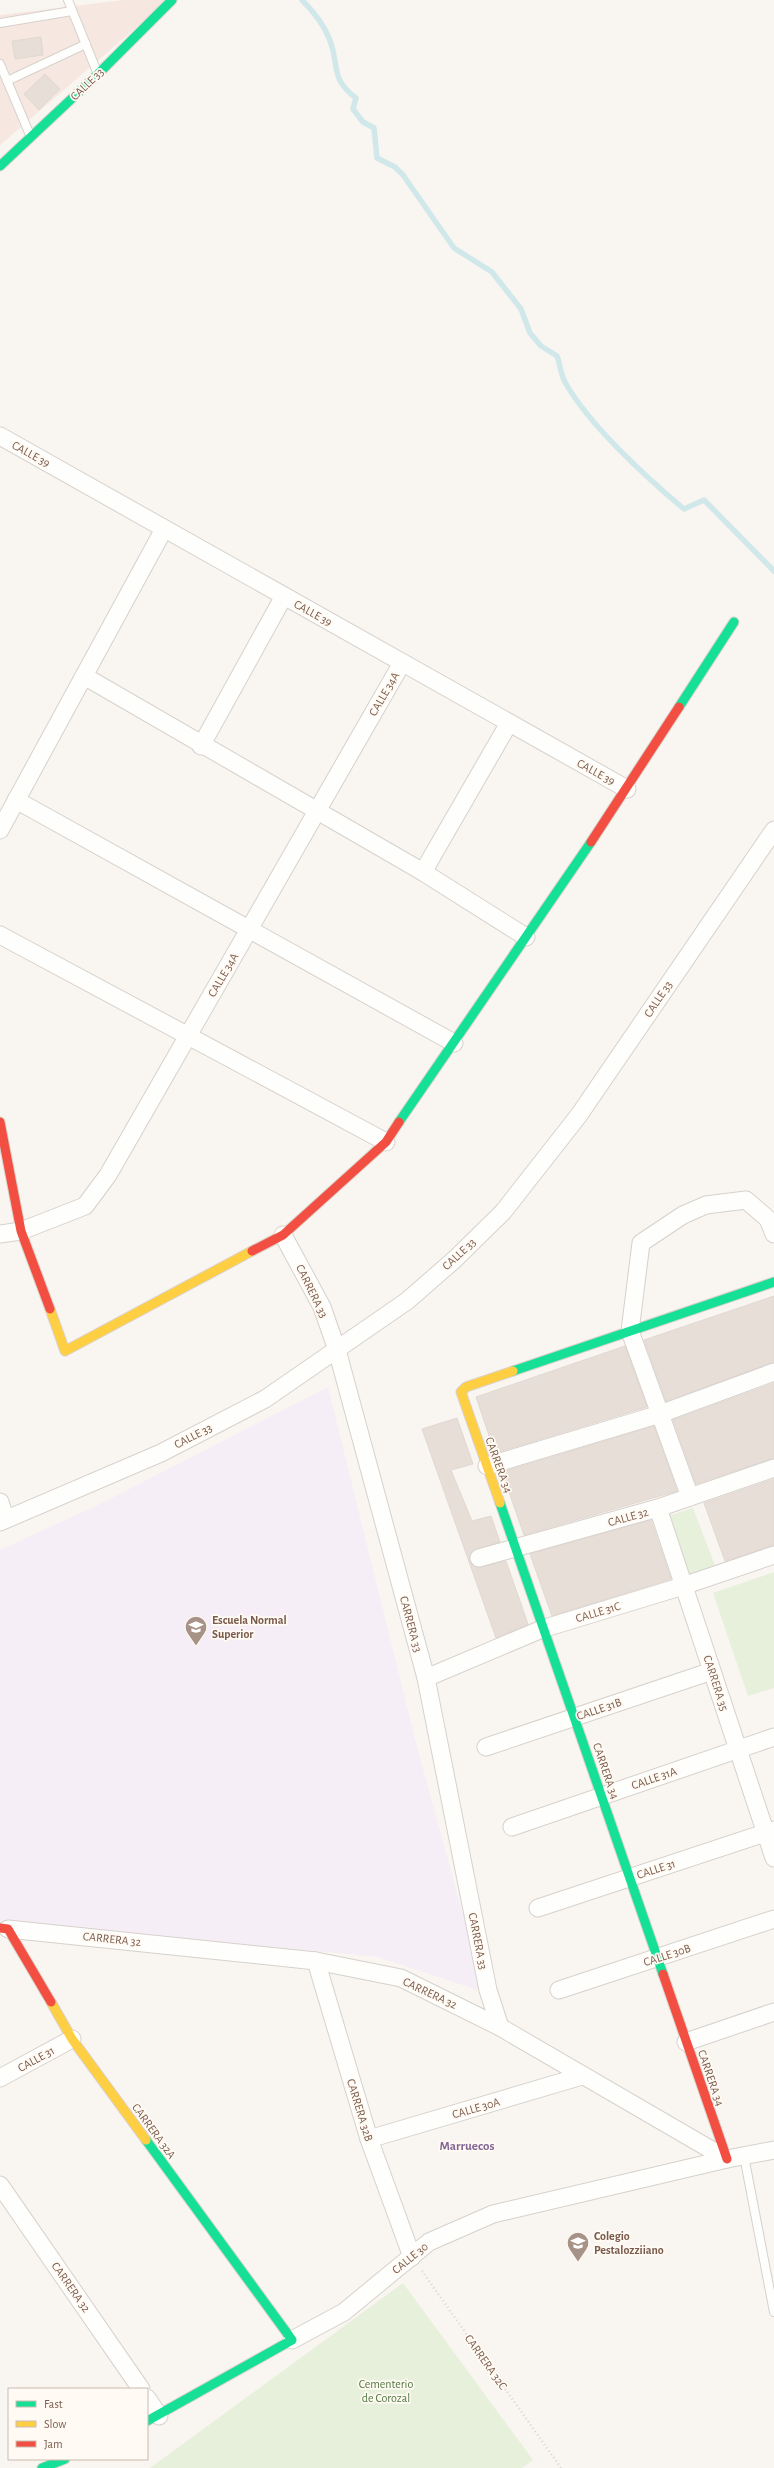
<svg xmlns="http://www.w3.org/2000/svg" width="774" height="2468" font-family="'Alegreya Sans',sans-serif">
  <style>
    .commercial { fill: #f6e8e1 }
    .education { fill: #f6eef6 }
    .green { fill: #e7f0db }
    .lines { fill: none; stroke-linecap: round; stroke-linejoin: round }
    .stream { stroke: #d0e8ea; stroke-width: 5.5 }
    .building { fill: #e6ded7; stroke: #e2d8d2 }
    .lane-casing { stroke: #d7d1cb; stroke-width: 10 }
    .street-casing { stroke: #d7d1cb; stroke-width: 19 }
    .fast-casing { stroke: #d9d2cb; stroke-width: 11 }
    .slow-casing { stroke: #d9d2cb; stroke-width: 11 }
    .jam-casing { stroke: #d9d2cb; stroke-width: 11 }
    .path { stroke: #dcd5d0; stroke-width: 2.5; stroke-dasharray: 1 3; stroke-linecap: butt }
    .lane { stroke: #fefefd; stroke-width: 8 }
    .street { stroke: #fefefd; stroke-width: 17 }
    .fast { stroke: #16e098; stroke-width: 9 }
    .slow { stroke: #ffcf43; stroke-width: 9 }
    .jam { stroke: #f24e42; stroke-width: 9 }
    .labels { text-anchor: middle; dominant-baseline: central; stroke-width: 3.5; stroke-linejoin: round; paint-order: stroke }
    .street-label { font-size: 12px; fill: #7a5c4d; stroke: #fffaf3 }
    .poi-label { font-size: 12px; font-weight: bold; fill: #7a5c4d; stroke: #fffaf3; text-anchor: start }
    .park-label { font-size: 12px; fill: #537a41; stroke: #fffaf3 }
    .neighbourhood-label { font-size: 13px; font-weight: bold; fill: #846695; stroke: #fffaf3 }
  </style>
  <rect width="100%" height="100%" fill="#f9f5f0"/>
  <polygon class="commercial" points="123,0 168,0 0,145 0,15"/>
  <polygon class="education" points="328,1387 416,1743 484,1992 378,1957 0,1921 0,1550 98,1505"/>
  <g class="green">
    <polygon points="693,1508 716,1568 689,1579 667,1516"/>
    <polygon points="774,1572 774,1688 748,1696 713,1593"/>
    <polygon points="403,2283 533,2460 522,2468 150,2468"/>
  </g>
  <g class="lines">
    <path class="stream" d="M302 0C313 11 323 23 329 38 340 64 329 78 356 98L353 109 363 122 374 128 377 158 395 167 403 175 454 248 492 272 521 309 530 333 541 346 557 356C560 364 561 375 565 382 588 424 647 478 684 509L704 500 774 571"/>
  </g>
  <g class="building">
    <polygon points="41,37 43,55 15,59 12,41"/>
    <polygon points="45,74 60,89 39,110 24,94"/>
    <polygon points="774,1296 774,1362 666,1401 644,1340"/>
    <polygon points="625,1346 647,1407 495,1453 476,1397"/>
    <polygon points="774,1383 774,1458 696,1484 673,1420"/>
    <polygon points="457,1418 473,1464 451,1470 472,1521 491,1516 500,1542 472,1551 470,1561 477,1568 506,1561 528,1624 496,1638 422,1429"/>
    <polygon points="654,1426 677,1491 524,1535 502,1472"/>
    <polygon points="774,1479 774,1545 725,1561 704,1503"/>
    <polygon points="651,1520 671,1579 552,1616 530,1554"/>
  </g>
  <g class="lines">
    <g class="lane-casing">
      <g id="lane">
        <polyline points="68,0 97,72"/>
        <polyline points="0,23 72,11"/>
        <polyline points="0,64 30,135"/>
        <polyline points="7,81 86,44"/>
        <polyline points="744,2156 774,2312"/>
      </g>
    </g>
    <g class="street-casing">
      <g id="street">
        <polyline points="0,436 627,789"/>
        <polyline points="84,676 423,872 526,937"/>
        <polyline points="201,746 284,596"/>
        <polyline points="16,800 454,1043"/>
        <polyline points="0,830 164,529"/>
        <polyline points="423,872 509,723"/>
        <polyline points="0,935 386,1142"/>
        <polyline points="0,1234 21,1231 85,1206 108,1175 402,663"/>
        <polyline points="283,1235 322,1307 337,1350 426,1678 488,1990 500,2027"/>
        <polyline points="487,1466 660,1414 774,1372"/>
        <polyline points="690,1497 630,1331 641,1243 683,1215 706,1205 746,1200 768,1219 774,1234"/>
        <polyline points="0,1502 5,1518"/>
        <polyline points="658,1508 774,1858"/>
        <polyline points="0,1522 161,1453 265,1399 407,1301 454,1260 503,1212 579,1115 774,830"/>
        <polyline points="479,1558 658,1508 774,1468"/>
        <polyline points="426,1678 542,1629 683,1586 774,1555"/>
        <polyline points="486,1747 712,1671"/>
        <polyline points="512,1827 774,1737"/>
        <polyline points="538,1908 774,1830"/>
        <polyline points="8,1929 316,1961 401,1978 500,2027 727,2159"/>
        <polyline points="316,1961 369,2139 412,2257"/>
        <polyline points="559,1990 774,1919"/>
        <polyline points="686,2042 774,2012"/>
        <polyline points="0,2078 72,2039"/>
        <polyline points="369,2139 582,2076"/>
        <polyline points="0,2185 141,2389"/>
        <polyline points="292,2340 344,2312 429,2242 493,2214 727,2159 774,2150"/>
        <polyline points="147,2398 159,2416"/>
      </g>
    </g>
    <g class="fast-casing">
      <g id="fast">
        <polyline points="0,166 98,74 172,0"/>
        <polyline points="679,707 734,622"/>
        <polyline points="399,1122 591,842"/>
        <polyline points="513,1371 774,1282"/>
        <polyline points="500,1503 663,1974"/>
        <polyline points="146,2140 292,2340 147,2421"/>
        <polyline points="42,2468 65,2459"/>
      </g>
    </g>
    <g class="slow-casing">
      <g id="slow">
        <polyline points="50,1309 65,1351 252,1251"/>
        <polyline points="500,1503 461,1392 466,1387 513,1371"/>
        <polyline points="51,2002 72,2039 146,2140"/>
      </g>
    </g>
    <g class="jam-casing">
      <g id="jam">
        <polyline points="591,842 679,707"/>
        <polyline points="0,1122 21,1231 50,1309"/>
        <polyline points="252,1251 283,1235 386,1142 399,1122"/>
        <polyline points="0,1928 8,1929 51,2002"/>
        <polyline points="663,1974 727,2159"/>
      </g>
    </g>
    <polyline class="path" points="422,2271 561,2468"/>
    <use href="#lane" class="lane"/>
    <use href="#street" class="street"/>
    <use href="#fast" class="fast"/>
    <use href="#slow" class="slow"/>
    <use href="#jam" class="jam"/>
  </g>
  <defs>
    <g id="school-pin" transform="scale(1.15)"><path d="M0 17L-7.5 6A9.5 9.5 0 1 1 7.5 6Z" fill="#a69286" stroke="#fffaf3"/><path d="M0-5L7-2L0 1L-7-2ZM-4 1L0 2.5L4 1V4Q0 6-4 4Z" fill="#fff"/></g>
  </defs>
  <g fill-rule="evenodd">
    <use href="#school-pin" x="196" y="1627"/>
    <use href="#school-pin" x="578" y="2243"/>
  </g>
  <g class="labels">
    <g class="street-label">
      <text transform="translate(87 84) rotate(-44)">CALLE 33</text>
      <text transform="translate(31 454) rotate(29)">CALLE 39</text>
      <text transform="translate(313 613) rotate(29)">CALLE 39</text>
      <text transform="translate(384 694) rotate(-60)">CALLE 34A</text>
      <text transform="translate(596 772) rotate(29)">CALLE 39</text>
      <text transform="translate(223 975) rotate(-60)">CALLE 34A</text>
      <text transform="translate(658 999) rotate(-56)">CALLE 33</text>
      <text transform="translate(459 1254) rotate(-43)">CALLE 33</text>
      <text transform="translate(312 1291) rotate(64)">CARRERA 33</text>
      <text transform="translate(193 1436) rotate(-27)">CALLE 33</text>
      <text transform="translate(499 1465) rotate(70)">CARRERA 34</text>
      <text transform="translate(628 1517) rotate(-16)">CALLE 32</text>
      <text transform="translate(598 1612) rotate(-17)">CALLE 31C</text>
      <text transform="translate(411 1624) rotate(75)">CARRERA 33</text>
      <text transform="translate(716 1683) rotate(72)">CARRERA 35</text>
      <text transform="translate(599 1709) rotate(-19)">CALLE 31B</text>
      <text transform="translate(606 1771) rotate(71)">CARRERA 34</text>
      <text transform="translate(654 1778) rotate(-19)">CALLE 31A</text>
      <text transform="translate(656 1869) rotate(-18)">CALLE 31</text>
      <text transform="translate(112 1939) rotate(6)">CARRERA 32</text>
      <text transform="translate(478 1941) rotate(79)">CARRERA 33</text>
      <text transform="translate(667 1955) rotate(-18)">CALLE 30B</text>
      <text transform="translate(430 1993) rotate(25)">CARRERA 32</text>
      <text transform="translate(36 2059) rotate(-29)">CALLE 31</text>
      <text transform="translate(711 2078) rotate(71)">CARRERA 34</text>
      <text transform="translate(476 2108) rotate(-16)">CALLE 30A</text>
      <text transform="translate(360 2110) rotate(73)">CARRERA 32B</text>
      <text transform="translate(154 2131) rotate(54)">CARRERA 32A</text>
      <text transform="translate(410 2258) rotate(-39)">CALLE 30</text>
      <text transform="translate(71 2287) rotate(55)">CARRERA 32</text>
      <text transform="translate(486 2362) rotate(55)">CARRERA 32C</text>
    </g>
    <g class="poi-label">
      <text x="212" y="1620">Escuela Normal<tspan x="212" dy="14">Superior</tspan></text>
      <text x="594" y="2236">Colegio<tspan x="594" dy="14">Pestalozziiano</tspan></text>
    </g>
    <g class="park-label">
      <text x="386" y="2384">Cementerio<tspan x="386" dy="14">de Corozal</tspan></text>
    </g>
    <g class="neighbourhood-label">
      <text x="467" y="2146">Marruecos</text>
    </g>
  </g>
  <rect x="8" y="2388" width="140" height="72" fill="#fffaf3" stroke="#cabbb1"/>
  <rect x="16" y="2401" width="20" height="6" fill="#16e098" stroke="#cabbb1"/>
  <text x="44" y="2408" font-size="12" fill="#7a5c4d">Fast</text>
  <rect x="16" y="2421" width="20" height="6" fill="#ffcf43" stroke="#cabbb1"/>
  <text x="44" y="2428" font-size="12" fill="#7a5c4d">Slow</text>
  <rect x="16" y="2441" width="20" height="6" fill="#f24e42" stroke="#cabbb1"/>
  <text x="44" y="2448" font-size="12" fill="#7a5c4d">Jam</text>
</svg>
